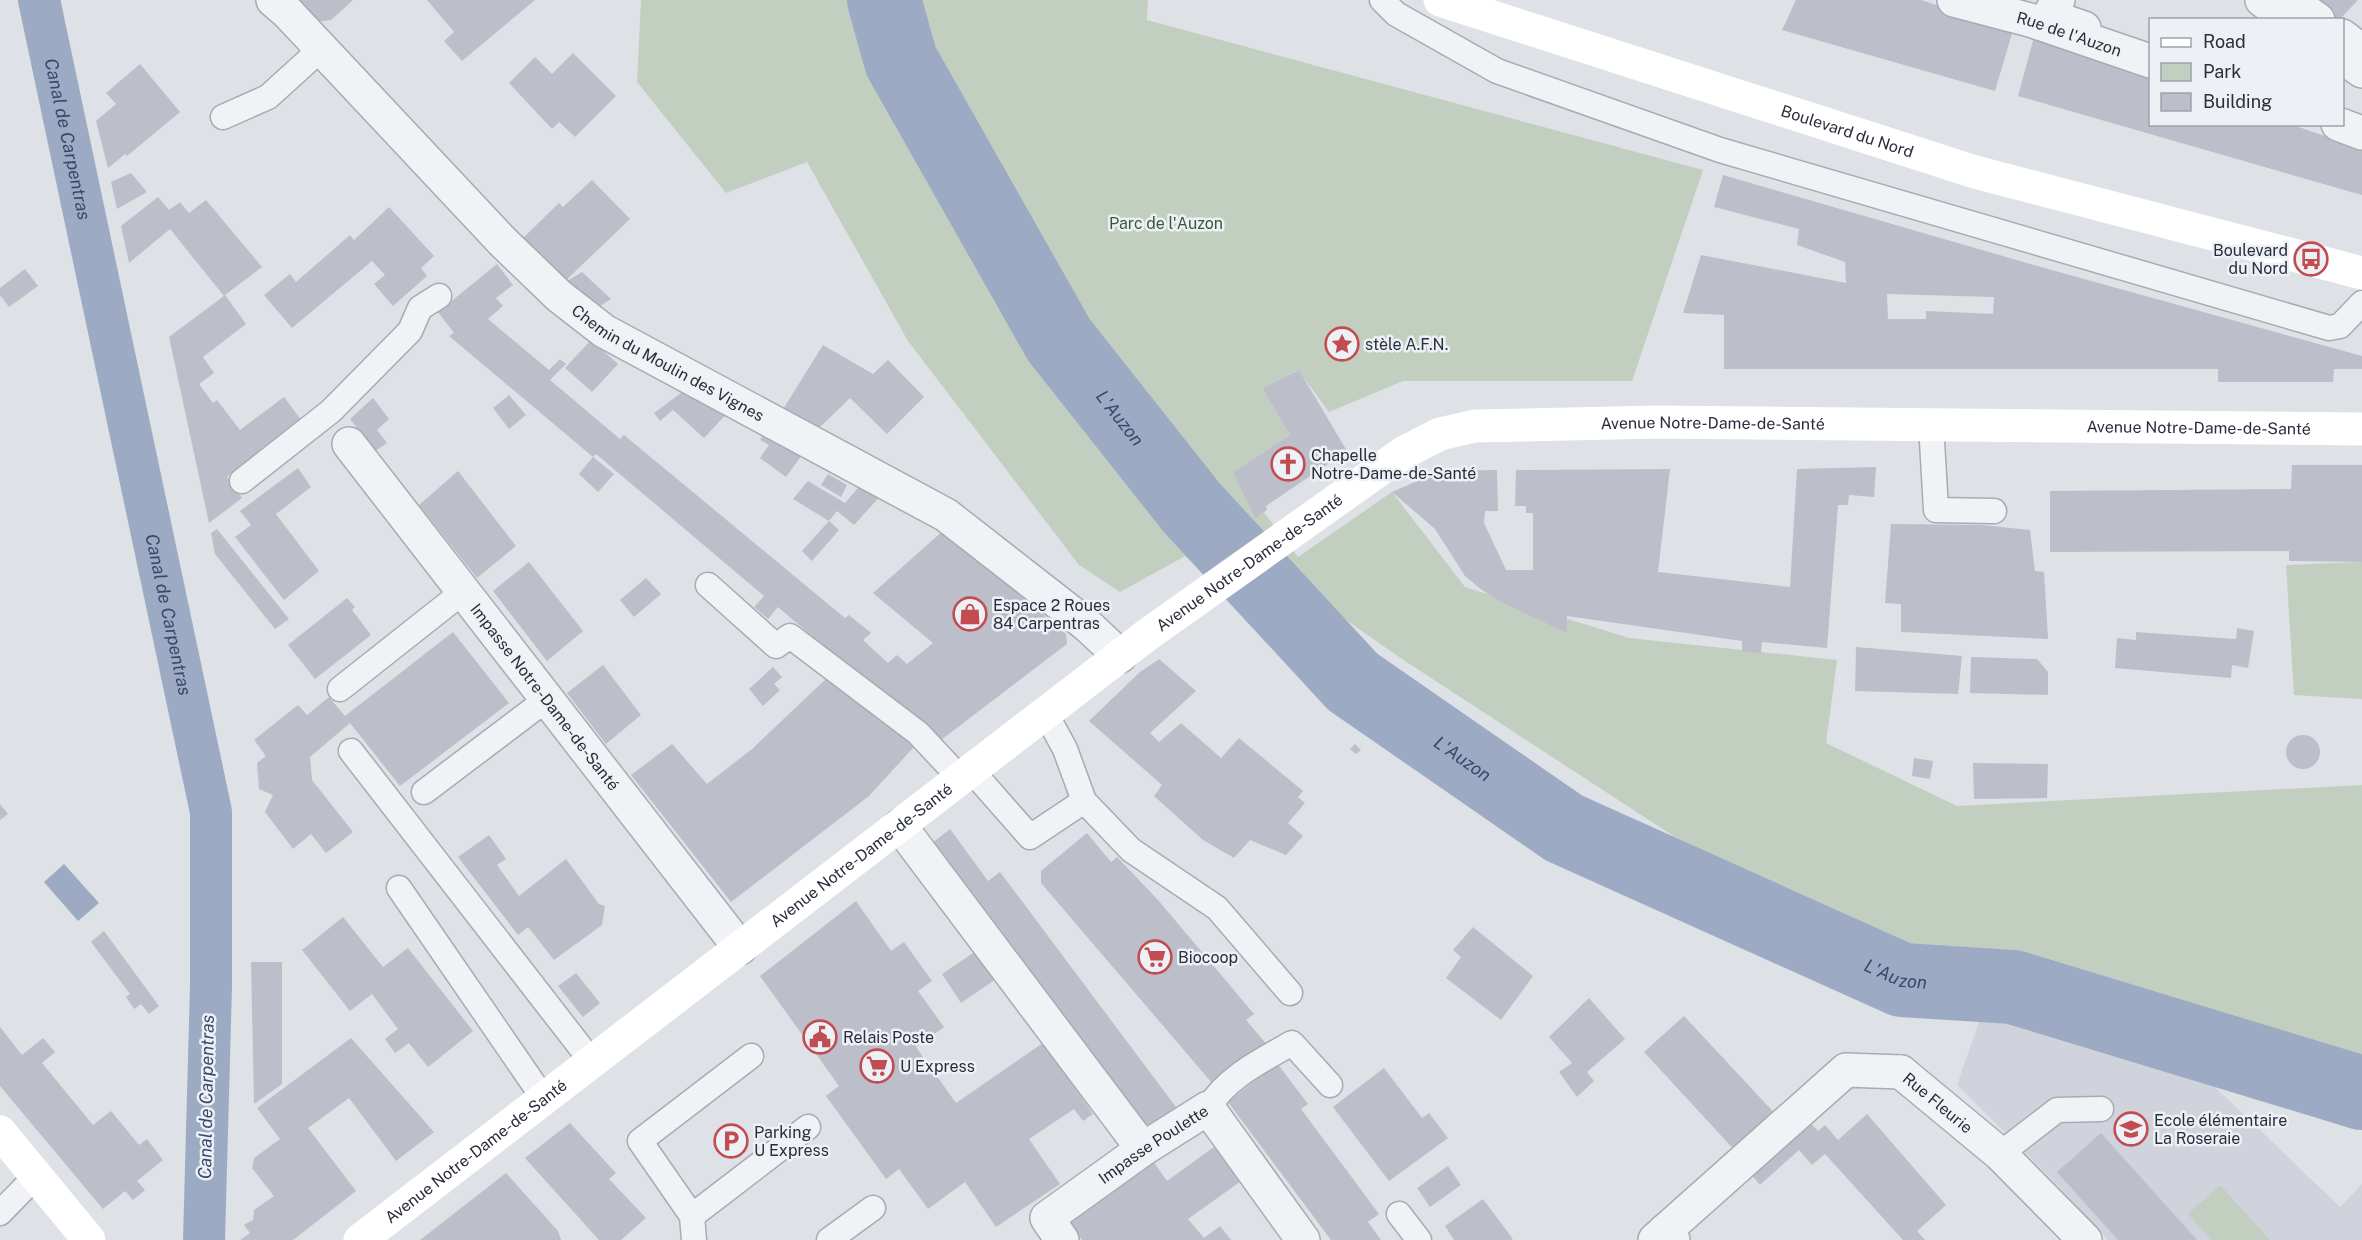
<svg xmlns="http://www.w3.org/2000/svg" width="2362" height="1240" font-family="'Public Sans',sans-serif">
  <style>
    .built { fill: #d0d3db }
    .green { fill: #c2cfc0 }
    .water { fill: #9cabc3 }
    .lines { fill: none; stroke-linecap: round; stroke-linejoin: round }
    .canal { stroke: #9cabc3; stroke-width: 42 }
    .river { stroke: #9cabc3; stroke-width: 74 }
    .building { fill: #bcbfc9; fill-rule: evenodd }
    .service-casing { stroke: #a8abb3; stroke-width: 27 }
    .pedestrian-casing { stroke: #a8abb3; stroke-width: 36 }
    .minor-casing { stroke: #a8abb3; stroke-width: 36 }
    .service { stroke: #f0f2f5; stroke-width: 24 }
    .pedestrian { stroke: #f0f2f5; stroke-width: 33 }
    .minor { stroke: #f0f2f5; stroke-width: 33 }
    .secondary { stroke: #fff; stroke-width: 33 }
    .labels { text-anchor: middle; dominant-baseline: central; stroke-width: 5; stroke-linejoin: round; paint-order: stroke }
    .street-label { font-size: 16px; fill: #292e3c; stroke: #edf0f4 }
    .park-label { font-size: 16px; fill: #3a5637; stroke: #edf0f4 }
    .poi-label { font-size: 16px; fill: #292e3c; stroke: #edf0f4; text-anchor: start }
    .water-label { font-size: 18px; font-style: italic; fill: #37496c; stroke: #edf0f4 }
  </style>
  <rect width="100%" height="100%" fill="#dee1e6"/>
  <polygon class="built" points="1982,1013 2191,1064 2340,1207 2362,1184 2362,1240 2108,1240 2050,1177 1957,1085"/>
  <g class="green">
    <polygon points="641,0 1148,0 1147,20 1703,170 1632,381 1403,381 1329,412 1298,370 1262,388 1290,435 1233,472 1298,557 1392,492 1465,587 1629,638 1837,660 1826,743 1957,806 2362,785 2362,1080 2125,990 1819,931 1402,659 1217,530 1218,538 1120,592 1079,565 908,341 807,162 726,193 637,82"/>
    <polygon points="2362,562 2362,699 2294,695 2286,565"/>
    <polygon points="2220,1185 2270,1240 2211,1240 2188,1214"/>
  </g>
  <polygon class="water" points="64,864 99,903 78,921 44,882"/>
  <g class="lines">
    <path class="canal" id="s1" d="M39 0 211 812V986L204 1240"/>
    <path class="river" id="s2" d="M884 0 901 61 1059 340 1192 508 1353 682 1564 828 1902 980 2013 987 2362 1093"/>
  </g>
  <g class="building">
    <polygon points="288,0 353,0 331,20 317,22"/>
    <polygon points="427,0 535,0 462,61 444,41 454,32"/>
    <polygon points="1796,0 1921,0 2013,30 1995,91 1782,30"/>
    <polygon points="2308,0 2358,0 2339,20"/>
    <polygon points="2034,37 2150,76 2150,124 2290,124 2362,149 2362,195 2018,96"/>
    <polygon points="573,53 616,96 575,137 559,122 552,129 509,83 535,57 552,74"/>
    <polygon points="140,64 180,112 127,156 125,154 108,168 96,121 116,104 106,93"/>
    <polygon points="131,173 147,192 117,209 111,182"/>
    <path d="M1723 175 2027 263 2362 356V369H2334L2333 382H2218V369H1724V315L1683 313 1701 255 1846 283 1845 262 1797 245 1799 229 1714 207ZM1887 294 1994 297 1993 314 1926 311V319H1888Z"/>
    <polygon points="592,180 630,219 562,284 521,240 559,203 563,207"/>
    <polygon points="158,197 169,210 180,202 189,213 206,200 262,267 225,295 246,324 203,357 214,373 199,384 213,403 217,400 240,430 284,397 302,421 227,477 242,498 209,523 169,337 224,296 170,229 129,263 121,226"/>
    <polygon points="389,207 434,256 421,268 427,276 393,306 374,284 385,275 372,261 292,328 264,295 290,274 296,282 350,235 354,240"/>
    <polygon points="497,264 513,285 496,298 503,306 488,319 549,370 560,359 566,364 550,380 620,439 624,435 845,618 849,615 871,633 863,640 888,663 897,655 907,664 933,643 873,593 944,530 1066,634 1067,644 941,740 816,645 819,642 778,607 768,619 754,607 764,596 596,454 593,457 614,474 598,492 579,474 593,457 449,336 454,333 438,312"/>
    <polygon points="25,269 38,286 9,307 0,295 0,288"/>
    <polygon points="582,272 611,299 592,311 562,284"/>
    <polygon points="591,340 618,364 592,392 565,368"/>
    <polygon points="823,345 873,374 888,360 924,397 887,434 850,398 817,430 782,411"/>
    <polygon points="1299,370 1347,451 1266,506 1267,510 1255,518 1233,472 1290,435 1262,388"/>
    <polygon points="689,387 730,410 704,438 673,410 660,421 654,413"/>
    <polygon points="509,395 526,415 509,429 493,408"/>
    <polygon points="373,398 389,419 377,430 387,443 375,451 350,419"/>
    <polygon points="766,429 805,451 786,477 760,458 769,445 760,440"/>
    <polygon points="2292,465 2362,465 2362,562 2289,561 2289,551 2280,551 2050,552 2050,491 2291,489"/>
    <polygon points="1876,467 1874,497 1849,495 1848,505 1838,505 1827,648 1762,642 1761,653 1742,652 1742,641 1567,616 1567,633 1503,603 1482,590 1465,576 1435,529 1392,492 1440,471 1497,470 1498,511 1485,511 1484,523 1506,570 1533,570 1533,513 1526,513 1526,506 1515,506 1516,470 1670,469 1658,572 1790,587 1797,469"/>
    <polygon points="298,468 311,487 276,514 319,571 284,600 235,537 251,525 240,511"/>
    <polygon points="458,471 516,546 477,578 419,505"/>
    <polygon points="828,474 847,485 841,497 821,485"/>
    <polygon points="808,481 845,503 863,482 884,492 854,525 837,511 829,521 839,530 812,561 802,551 829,521 793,499"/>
    <polygon points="1891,524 1982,525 2030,530 2035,571 2044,572 2048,639 1901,632 1901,604 1885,603"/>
    <polygon points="217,529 289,619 275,629 215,554 211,533"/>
    <polygon points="529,562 583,631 547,661 493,591"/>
    <polygon points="646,578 661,594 634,617 620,600"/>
    <polygon points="347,598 355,607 352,610 371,635 315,679 288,645"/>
    <polygon points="2237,628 2254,631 2248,668 2232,665 2231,678 2115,668 2117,638 2136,640 2136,632 2236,639"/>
    <polygon points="453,632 509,703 400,786 350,723 310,757 312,780 353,832 326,853 311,834 293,849 265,812 273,795 259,789 257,763 266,756 254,740 298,705 307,715 329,697 345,716"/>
    <polygon points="1856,647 1962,656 1958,694 1855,691"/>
    <polygon points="1971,657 2037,659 2048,672 2048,695 1970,693"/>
    <polygon points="1159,659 1196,691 1150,733 1159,742 1181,723 1221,758 1239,738 1303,791 1298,797 1305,803 1288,823 1303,836 1286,855 1250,840 1234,858 1203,840 1154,796 1162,785 1089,721 1140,672"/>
    <polygon points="603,665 641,715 606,744 567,693"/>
    <polygon points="773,667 782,677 774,684 780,690 763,706 749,689"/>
    <polygon points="828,677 914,747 869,796 731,902 631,775 672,744 707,784 752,749"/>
    <circle cx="2303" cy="752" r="17"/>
    <polygon points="1355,744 1361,750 1356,754 1350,749"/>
    <polygon points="1914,758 1933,761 1930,779 1912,776"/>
    <polygon points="1973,763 2048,764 2047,798 1974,799"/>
    <polygon points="0,804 8,814 0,820"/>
    <polygon points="950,829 988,881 1000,872 1176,1107 1145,1127 926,848"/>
    <polygon points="1087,833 1111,862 1117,857 1158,900 1254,1014 1246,1020 1268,1046 1212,1083 1041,883 1041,871"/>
    <polygon points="489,835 506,859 497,865 519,896 566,859 599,904 605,906 602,925 554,960 528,927 518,935 458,857"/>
    <polygon points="856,901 891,951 904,942 932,981 918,991 944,1027 916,1047 956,1103 1043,1043 1093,1114 1083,1121 1074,1109 1029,1139 1060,1184 996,1227 965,1182 928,1209 899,1169 886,1179 826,1096 839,1086 760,976"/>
    <polygon points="343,917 383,967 408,948 473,1031 428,1067 409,1043 395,1053 385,1039 398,1029 372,994 350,1011 302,950"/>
    <polygon points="1473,927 1533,976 1501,1020 1446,978 1461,957 1453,950"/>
    <polygon points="104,931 159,1006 149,1014 141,1004 134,1009 126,997 130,994 91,942"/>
    <polygon points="976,951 996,979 961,1003 942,974"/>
    <polygon points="251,962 282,962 282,1084 254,1104"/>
    <polygon points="576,973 600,1003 583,1017 558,986"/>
    <polygon points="1589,998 1625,1039 1587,1072 1594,1081 1577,1097 1559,1072 1572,1063 1549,1037"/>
    <polygon points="1684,1016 1779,1118 1739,1155 1644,1052"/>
    <polygon points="0,1027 22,1055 43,1038 55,1052 42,1063 93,1125 111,1111 139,1145 147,1139 163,1160 137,1181 145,1190 133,1200 125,1191 103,1209 0,1086"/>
    <polygon points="351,1038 434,1132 396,1161 349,1098 308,1128 356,1191 293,1240 240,1240 250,1233 244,1225 253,1220 254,1210 274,1196 252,1168 254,1158 280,1139 257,1108"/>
    <polygon points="1277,1063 1308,1104 1301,1109 1379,1214 1368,1222 1381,1240 1331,1240 1228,1102"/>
    <polygon points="1384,1068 1422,1118 1429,1113 1448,1138 1389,1181 1333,1107"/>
    <polygon points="1867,1114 1946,1205 1917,1231 1925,1240 1903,1240 1825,1154 1812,1165 1799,1150 1760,1185 1748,1171 1806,1118 1818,1131 1825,1125 1838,1140"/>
    <polygon points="570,1123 616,1173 609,1179 646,1218 621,1240 599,1240 525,1158"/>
    <polygon points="2101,1133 2197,1240 2118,1240 2057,1172"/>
    <polygon points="1218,1144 1244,1179 1188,1219 1204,1238 1220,1226 1231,1240 1082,1240 1066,1218 1153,1161 1167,1181"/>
    <polygon points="1448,1166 1461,1185 1430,1207 1417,1188"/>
    <polygon points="506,1173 558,1231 561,1240 420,1240"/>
    <polygon points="1483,1199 1510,1235 1513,1240 1454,1240 1445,1226"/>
  </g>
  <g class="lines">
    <g class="service-casing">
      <g id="service">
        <polyline points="1382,0 1396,14 1497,71 1720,150 2329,328 2340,326 2362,303"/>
        <polyline points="223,117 268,97 322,48"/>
        <polyline points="1931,424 1936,510 1994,511"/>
        <polyline points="242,481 331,411 410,331 420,308 439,296"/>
        <polyline points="708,585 776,646 790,636 918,733 961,779"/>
        <polyline points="340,689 464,591"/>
        <polyline points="1046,714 1065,749 1084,801 1131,850 1217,908 1290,993"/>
        <polyline points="351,751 592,1062"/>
        <polyline points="972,771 1030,837 1084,801"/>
        <polyline points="424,792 547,699"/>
        <polyline points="399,888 544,1099"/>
        <path d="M1208 1108C1227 1077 1261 1061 1292 1043L1330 1085"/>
        <polyline points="2000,1154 2057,1110 2101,1109"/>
        <polyline points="0,1213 36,1176"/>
        <polyline points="1399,1214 1419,1240"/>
        <polyline points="692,1216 808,1127"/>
        <polyline points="694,1240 692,1216 640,1141 751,1056"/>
        <polyline points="829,1240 873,1208"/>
      </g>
    </g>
    <g class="pedestrian-casing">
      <g id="pedestrian">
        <polyline points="2058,0 2049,16 2084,28"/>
        <polyline points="2262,0 2290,20"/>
        <polyline points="2342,57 2362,71"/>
        <polyline points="1665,1231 1846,1070 1901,1072"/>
      </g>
    </g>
    <g class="minor-casing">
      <g id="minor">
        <path id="s3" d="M273 0 287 12 502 241 559 296 604 331 946 515 1087 625 1120 656"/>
        <path id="s4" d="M1954 0 2030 20 2150 61"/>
        <polyline points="2290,0 2318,20"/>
        <polyline points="2342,36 2362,51"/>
        <polyline points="2338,124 2362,133"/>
        <path id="s5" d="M349 444 740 948"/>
        <polyline points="900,826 1143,1149"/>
        <path id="s6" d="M1901 1072 2000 1154 2085 1240"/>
        <path id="s7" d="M1062 1240 1047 1218 1143 1149 1208 1108 1303 1240"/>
        <polyline points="1655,1240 1665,1231 1673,1240"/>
      </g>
    </g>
    <use href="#service" class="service"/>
    <use href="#pedestrian" class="pedestrian"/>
    <use href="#minor" class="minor"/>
    <g class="secondary">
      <path id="s8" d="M1440 0 1975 172 2362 273"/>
      <polyline points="0,1132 89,1240"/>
      <path id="s9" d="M360 1240 1147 635 1403 453 1440 434 1475 426 1658 422 2362 429"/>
    </g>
  </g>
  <defs>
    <g id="bus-ring" transform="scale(1.725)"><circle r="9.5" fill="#edf0f4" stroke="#c14d53" stroke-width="1.5"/><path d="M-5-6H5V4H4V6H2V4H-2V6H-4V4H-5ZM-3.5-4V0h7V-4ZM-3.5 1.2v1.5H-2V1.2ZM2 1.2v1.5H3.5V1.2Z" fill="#c14d53"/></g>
    <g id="sight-ring" transform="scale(1.725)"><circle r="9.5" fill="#edf0f4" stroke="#c14d53" stroke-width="1.5"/><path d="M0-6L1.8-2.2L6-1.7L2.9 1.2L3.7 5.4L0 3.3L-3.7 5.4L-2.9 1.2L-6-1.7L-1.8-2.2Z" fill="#c14d53"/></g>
    <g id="church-ring" transform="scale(1.725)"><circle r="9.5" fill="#edf0f4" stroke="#c14d53" stroke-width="1.5"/><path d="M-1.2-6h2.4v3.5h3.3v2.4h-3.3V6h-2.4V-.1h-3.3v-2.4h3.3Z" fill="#c14d53"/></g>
    <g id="shop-ring" transform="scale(1.725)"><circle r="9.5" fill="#edf0f4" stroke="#c14d53" stroke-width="1.5"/><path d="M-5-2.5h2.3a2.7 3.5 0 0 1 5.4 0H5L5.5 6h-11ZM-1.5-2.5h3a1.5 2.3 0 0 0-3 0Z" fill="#c14d53"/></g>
    <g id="supermarket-ring" transform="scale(1.725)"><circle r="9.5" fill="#edf0f4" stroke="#c14d53" stroke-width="1.5"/><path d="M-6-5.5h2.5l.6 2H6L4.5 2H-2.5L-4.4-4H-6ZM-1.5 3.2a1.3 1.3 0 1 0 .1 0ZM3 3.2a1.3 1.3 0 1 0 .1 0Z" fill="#c14d53"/></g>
    <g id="civic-ring" transform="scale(1.725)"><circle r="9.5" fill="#edf0f4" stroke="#c14d53" stroke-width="1.5"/><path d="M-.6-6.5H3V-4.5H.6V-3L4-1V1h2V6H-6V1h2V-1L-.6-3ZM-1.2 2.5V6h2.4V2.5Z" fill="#c14d53"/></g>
    <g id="school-ring" transform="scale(1.725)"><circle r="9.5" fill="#edf0f4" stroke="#c14d53" stroke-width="1.5"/><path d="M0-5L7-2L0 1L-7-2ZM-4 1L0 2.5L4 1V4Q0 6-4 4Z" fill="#c14d53"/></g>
    <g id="parking-ring" transform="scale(1.725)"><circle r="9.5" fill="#edf0f4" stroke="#c14d53" stroke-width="1.5"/><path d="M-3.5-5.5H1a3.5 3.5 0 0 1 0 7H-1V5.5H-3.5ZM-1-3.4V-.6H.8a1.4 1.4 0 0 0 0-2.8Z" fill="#c14d53"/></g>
  </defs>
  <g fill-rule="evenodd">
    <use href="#bus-ring" x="2311" y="259"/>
    <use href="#sight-ring" x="1342" y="344"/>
    <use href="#church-ring" x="1288" y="464"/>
    <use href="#shop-ring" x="970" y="614"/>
    <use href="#supermarket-ring" x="1155" y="957"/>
    <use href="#civic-ring" x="820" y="1037"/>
    <use href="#supermarket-ring" x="877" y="1066"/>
    <use href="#school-ring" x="2131" y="1129"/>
    <use href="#parking-ring" x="731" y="1141"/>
  </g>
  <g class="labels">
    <g class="street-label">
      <text stroke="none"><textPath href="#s4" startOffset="120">Rue de l'Auzon</textPath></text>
      <text stroke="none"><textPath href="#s8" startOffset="428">Boulevard du Nord</textPath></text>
      <text stroke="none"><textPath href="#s3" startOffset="540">Chemin du Moulin des Vignes</textPath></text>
      <text stroke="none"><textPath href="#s9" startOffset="1622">Avenue Notre-Dame-de-Santé</textPath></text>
      <text stroke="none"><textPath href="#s9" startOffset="2108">Avenue Notre-Dame-de-Santé</textPath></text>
      <text stroke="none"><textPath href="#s9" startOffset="1118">Avenue Notre-Dame-de-Santé</textPath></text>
      <text stroke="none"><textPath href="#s5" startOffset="320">Impasse Notre-Dame-de-Santé</textPath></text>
      <text stroke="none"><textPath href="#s9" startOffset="632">Avenue Notre-Dame-de-Santé</textPath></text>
      <text stroke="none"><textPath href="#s6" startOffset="48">Rue Fleurie</textPath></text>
      <text stroke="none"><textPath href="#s7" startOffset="156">Impasse Poulette</textPath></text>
      <text stroke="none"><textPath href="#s9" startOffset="146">Avenue Notre-Dame-de-Santé</textPath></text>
    </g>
    <g class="park-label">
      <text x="1166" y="223">Parc de l'Auzon</text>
    </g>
    <g class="poi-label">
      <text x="2288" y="250" text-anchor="end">Boulevard<tspan x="2288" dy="18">du Nord</tspan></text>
      <text x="1365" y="344">stèle A.F.N.</text>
      <text x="1311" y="455">Chapelle<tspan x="1311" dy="18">Notre-Dame-de-Santé</tspan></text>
      <text x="993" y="605">Espace 2 Roues<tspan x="993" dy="18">84 Carpentras</tspan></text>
      <text x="1178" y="957">Biocoop</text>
      <text x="843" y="1037">Relais Poste</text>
      <text x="900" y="1066">U Express</text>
      <text x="2154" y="1120">Ecole élémentaire<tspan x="2154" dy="18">La Roseraie</tspan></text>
      <text x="754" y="1132">Parking<tspan x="754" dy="18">U Express</tspan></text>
    </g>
    <g class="water-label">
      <text stroke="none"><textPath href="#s1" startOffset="142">Canal de Carpentras</textPath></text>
      <text stroke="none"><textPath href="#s2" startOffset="483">L'Auzon</textPath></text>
      <text stroke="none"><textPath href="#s1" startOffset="628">Canal de Carpentras</textPath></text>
      <text stroke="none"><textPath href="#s2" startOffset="969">L'Auzon</textPath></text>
      <text stroke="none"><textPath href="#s2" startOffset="1455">L'Auzon</textPath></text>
      <text transform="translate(206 1097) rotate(-89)">Canal de Carpentras</text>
    </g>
  </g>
  <rect x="2149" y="18" width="195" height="108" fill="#edf0f4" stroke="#9fa2aa" stroke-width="1.5"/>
  <rect x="2161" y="38" width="30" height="9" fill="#ffffff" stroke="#9fa2aa" stroke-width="1.5"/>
  <text x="2203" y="48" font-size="18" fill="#292e3c">Road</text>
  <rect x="2161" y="63" width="30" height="18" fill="#c2cfc0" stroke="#9fa2aa" stroke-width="1.5"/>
  <text x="2203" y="78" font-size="18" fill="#292e3c">Park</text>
  <rect x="2161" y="93" width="30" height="18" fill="#bcbfc9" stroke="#9fa2aa" stroke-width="1.5"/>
  <text x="2203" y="108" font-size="18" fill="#292e3c">Building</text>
</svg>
